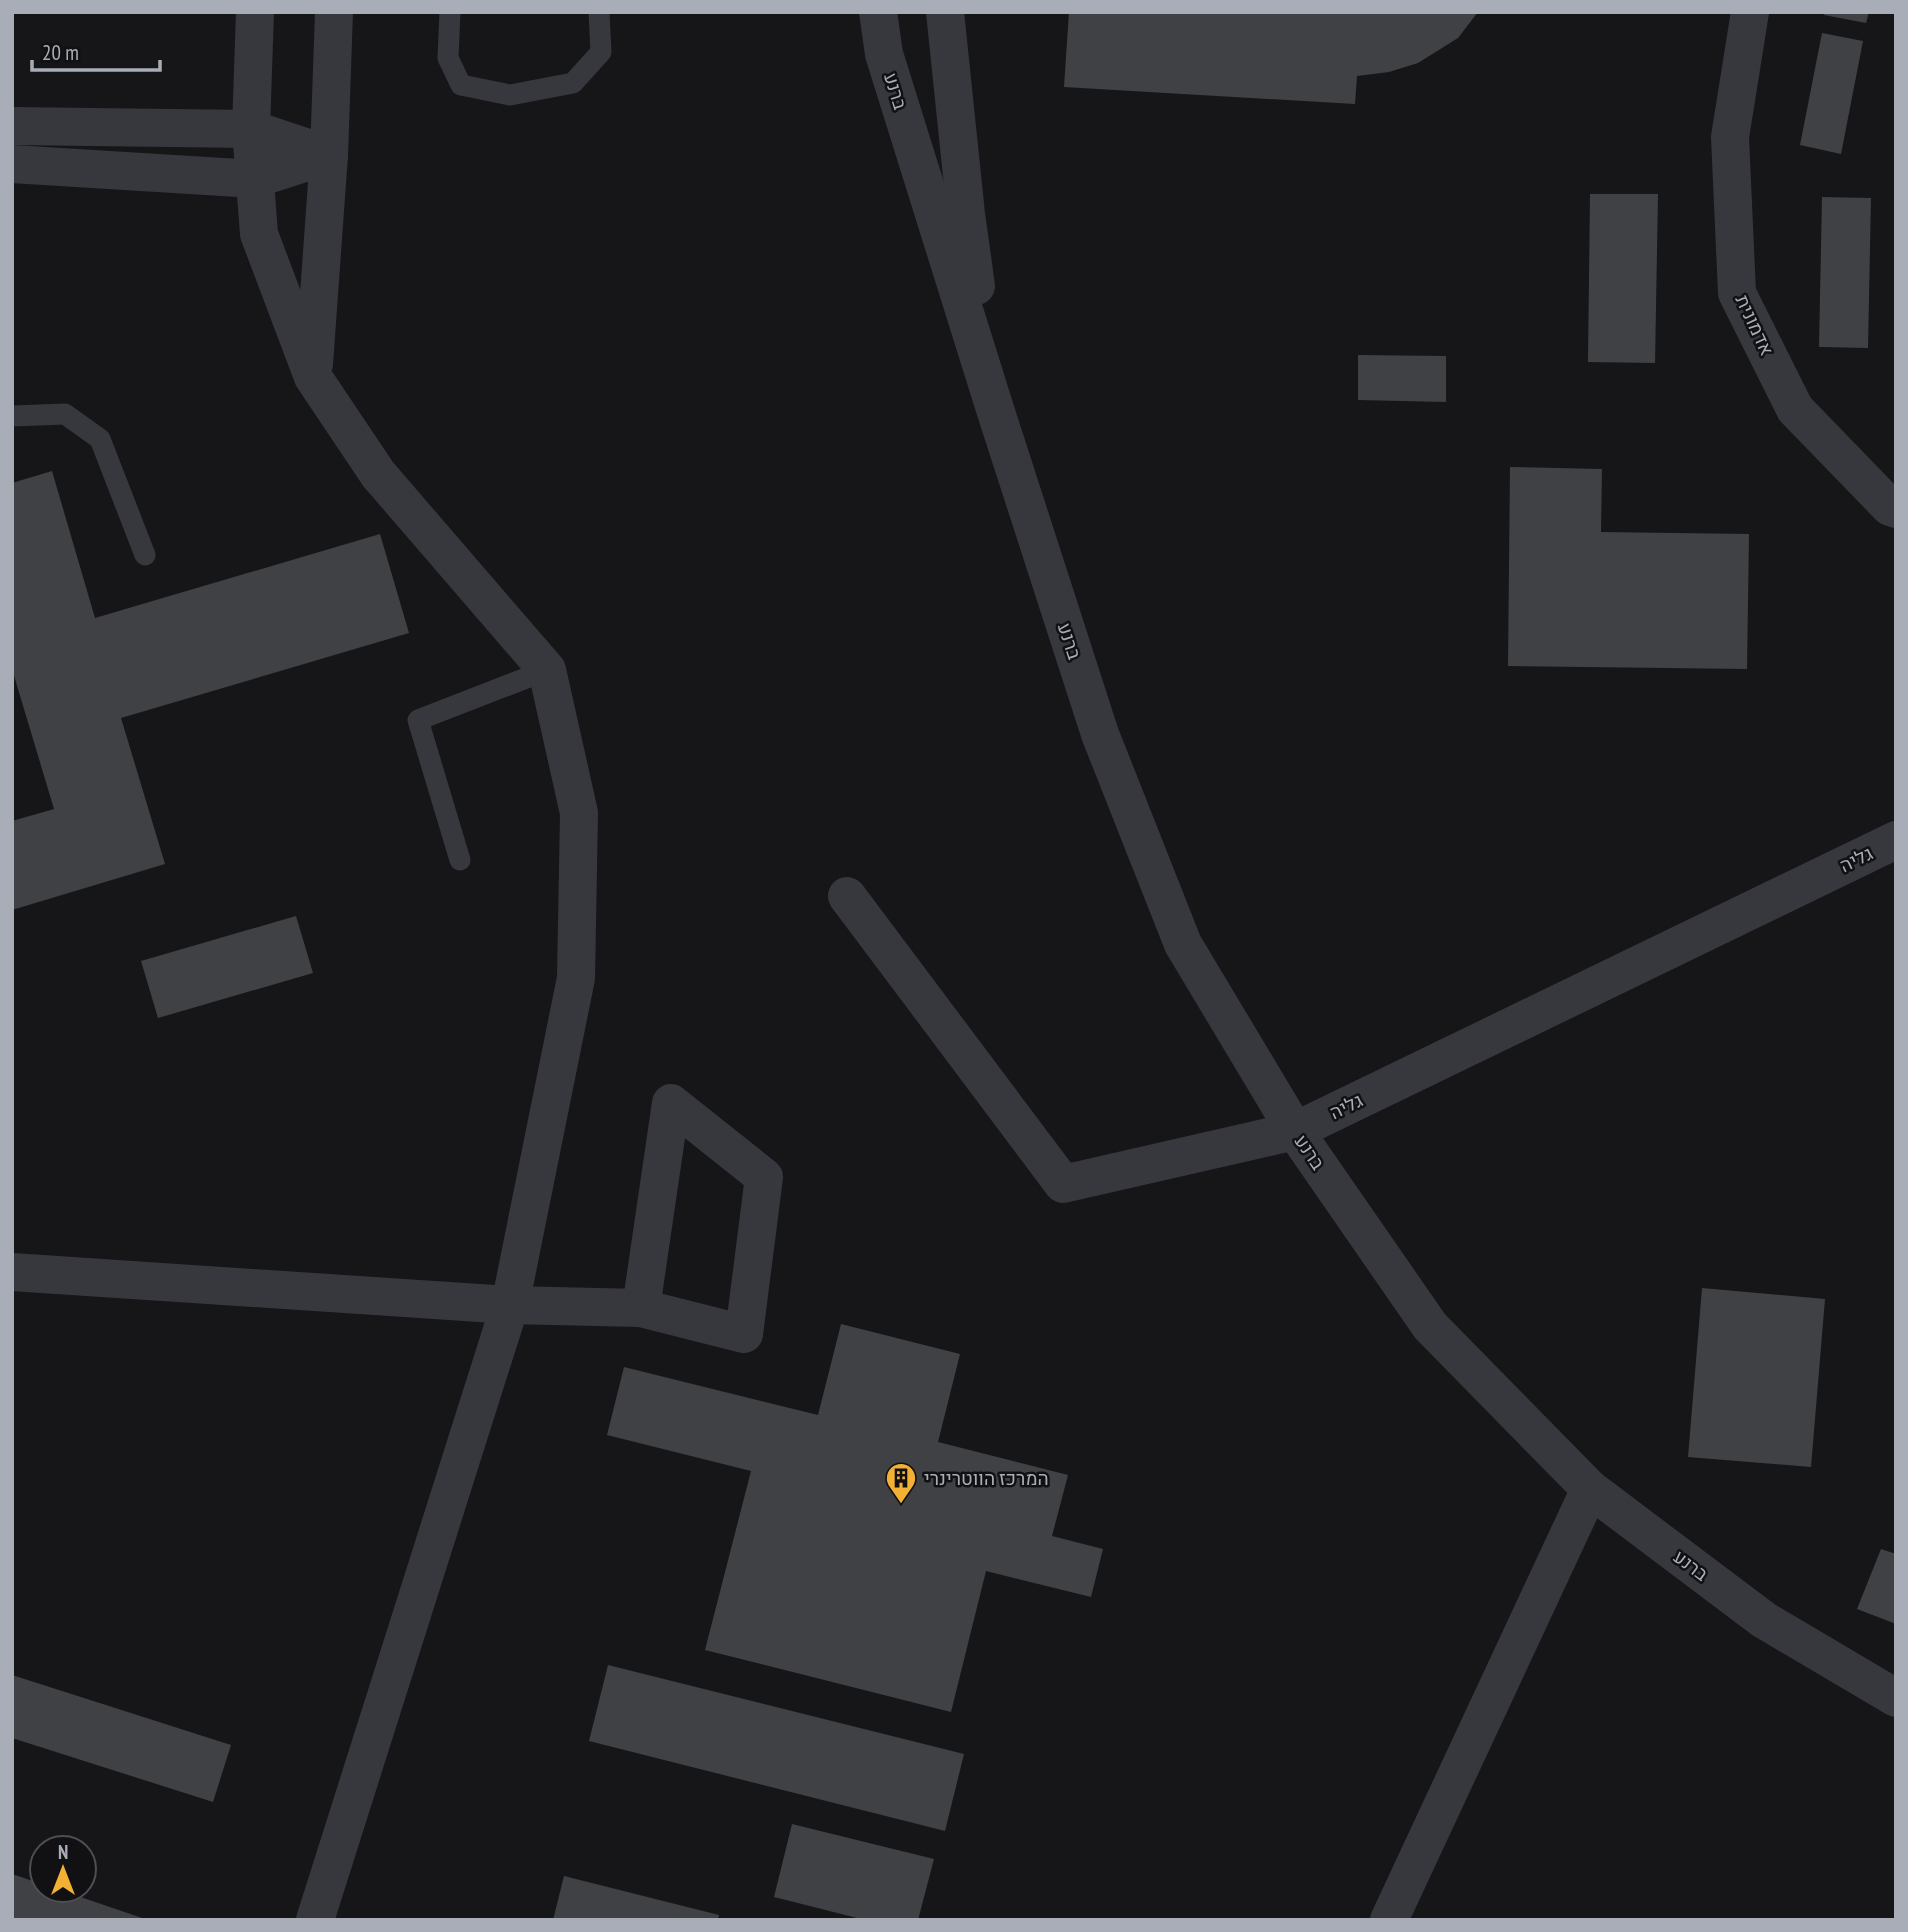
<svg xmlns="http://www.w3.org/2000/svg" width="1908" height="1932" font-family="'PT Sans Narrow',Heebo,sans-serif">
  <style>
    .building { fill: #404145 }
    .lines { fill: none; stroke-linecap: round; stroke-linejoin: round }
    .lane { stroke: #37383d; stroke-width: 21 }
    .street { stroke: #37383d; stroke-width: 38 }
    .labels { text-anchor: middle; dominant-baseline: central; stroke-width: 5; stroke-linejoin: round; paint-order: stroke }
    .street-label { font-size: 19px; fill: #a8adb8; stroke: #111113 }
    .poi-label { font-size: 19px; fill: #a8adb8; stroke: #111113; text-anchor: start }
  </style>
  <rect width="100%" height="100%" fill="#161618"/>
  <g class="building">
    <polygon points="1069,12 1478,12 1458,38 1418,63 1389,72 1357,76 1355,104 1064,87"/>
    <polygon points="1824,12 1869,12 1866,23 1824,15"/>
    <polygon points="1822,33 1863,41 1841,154 1800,145"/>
    <polygon points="1590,194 1658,194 1655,363 1588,362"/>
    <polygon points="1822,197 1871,198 1868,348 1819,347"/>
    <polygon points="1358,355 1446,356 1446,402 1358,400"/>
    <polygon points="1510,467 1602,469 1601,532 1749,534 1747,669 1508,666"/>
    <polygon points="52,471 95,618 380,534 409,633 121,718 165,864 12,910 12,821 54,809 12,669 12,483"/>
    <polygon points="296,916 313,973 158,1018 141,961"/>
    <polygon points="1702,1288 1825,1299 1811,1467 1688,1457"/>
    <polygon points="841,1324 960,1354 938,1442 1068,1475 1052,1536 1103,1549 1091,1597 986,1571 951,1712 705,1650 751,1471 607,1435 624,1367 818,1415"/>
    <polygon points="1881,1549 1896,1554 1896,1624 1857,1609"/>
    <polygon points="608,1665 964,1754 945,1831 589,1741"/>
    <polygon points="12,1675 231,1745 213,1802 12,1738"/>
    <polygon points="792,1824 934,1859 918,1920 865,1920 774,1897"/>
    <polygon points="12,1874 42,1884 42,1890 60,1890 148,1920 12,1920"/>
    <polygon points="564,1876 719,1915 718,1920 553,1920"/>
  </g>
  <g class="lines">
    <g class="lane">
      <polyline points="450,12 448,58 461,85 510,95 573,83 601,52 599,12"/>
      <polyline points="12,416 65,414 100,439 145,555"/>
      <polyline points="460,860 418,720 547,670"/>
    </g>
    <g class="street">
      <polyline points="255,12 251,129 259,234 313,377 378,474 547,670 579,813 576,978 510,1305 315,1920"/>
      <polyline points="878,12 884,54 995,409 1100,734 1183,944 1295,1131 1430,1326 1590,1489 1764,1620 1896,1698"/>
      <polyline points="945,12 966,214 976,286"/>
      <polyline points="1750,12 1730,137 1737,293 1795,409 1890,507 1896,509"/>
      <polyline points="12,126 251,129 329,155"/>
      <polyline points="12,164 255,179 329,155"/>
      <polyline points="314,364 329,155 334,12"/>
      <polyline points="847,896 1063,1184 1295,1131 1896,840"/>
      <polyline points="12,1272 510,1305 641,1308 744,1334 764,1177 671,1103 641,1308"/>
      <polyline points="1389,1920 1590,1489"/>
    </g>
  </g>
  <defs>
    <g id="building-pin" transform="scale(1.575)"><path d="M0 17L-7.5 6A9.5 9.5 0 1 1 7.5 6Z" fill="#f2b134" stroke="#111113"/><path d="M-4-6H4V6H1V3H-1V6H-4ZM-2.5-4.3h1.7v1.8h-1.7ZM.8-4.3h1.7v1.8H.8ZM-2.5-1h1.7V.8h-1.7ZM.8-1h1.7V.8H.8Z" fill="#111"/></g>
  </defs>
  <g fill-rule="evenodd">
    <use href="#building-pin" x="901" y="1478"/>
  </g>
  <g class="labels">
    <g class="street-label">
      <text transform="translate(896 91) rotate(73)">ברנע</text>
      <text transform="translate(1755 325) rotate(65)">אדמונית</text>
      <text transform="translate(1070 641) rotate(72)">ברנע</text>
      <text transform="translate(1856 859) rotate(-26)">גליה</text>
      <text transform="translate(1346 1106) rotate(-26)">גליה</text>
      <text transform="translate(1310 1152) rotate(56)">ברנע</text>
      <text transform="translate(1691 1565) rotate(37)">ברנע</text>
    </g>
    <g class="poi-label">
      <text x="924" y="1478">המרכז הווטרינרי</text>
    </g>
  </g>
  <rect width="1908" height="1932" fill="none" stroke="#a8adb8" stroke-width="28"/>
  <g transform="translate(63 1869)"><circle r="33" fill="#111113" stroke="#4d4f55" stroke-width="2"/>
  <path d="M0-5L12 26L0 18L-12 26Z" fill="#f2b134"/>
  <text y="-10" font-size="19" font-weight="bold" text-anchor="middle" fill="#a8adb8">N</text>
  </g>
  <path d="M32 60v10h128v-10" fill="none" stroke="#a8adb8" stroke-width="3.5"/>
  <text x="42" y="60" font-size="21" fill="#a8adb8" stroke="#111113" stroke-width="5" paint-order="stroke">20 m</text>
</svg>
